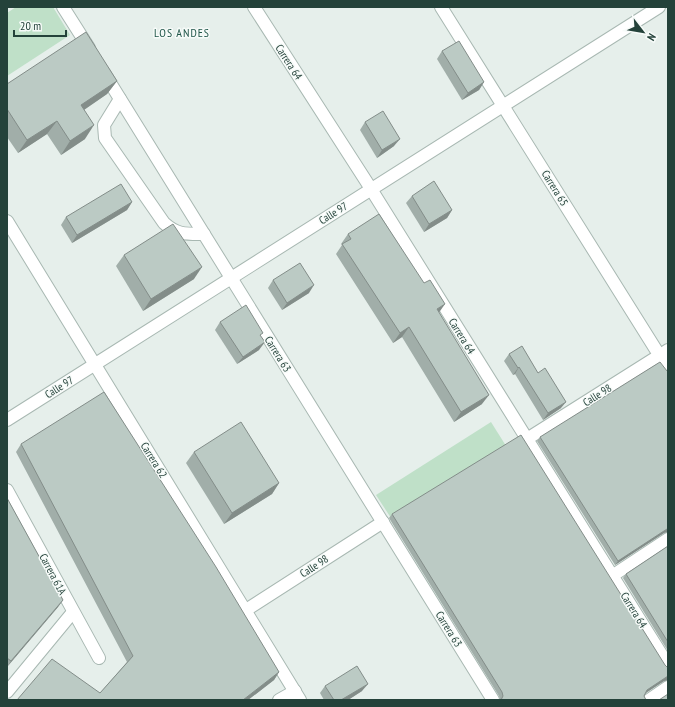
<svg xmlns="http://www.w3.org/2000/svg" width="675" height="707" font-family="'PT Sans Narrow',sans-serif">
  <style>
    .green { fill: #bfe0c8 }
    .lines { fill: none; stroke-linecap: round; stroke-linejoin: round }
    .minor-casing { stroke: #a8b8b2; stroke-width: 14 }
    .minor { stroke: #fff; stroke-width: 12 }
    .wall { fill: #a1aea9 }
    .shaded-wall { fill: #838d89 }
    .building { fill: #bbcac4; stroke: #838d89 }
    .labels { text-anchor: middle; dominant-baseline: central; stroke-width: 3; stroke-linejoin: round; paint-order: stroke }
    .street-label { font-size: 11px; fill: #24423a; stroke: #f7fbf9 }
    .neighbourhood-label { font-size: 12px; letter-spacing: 1px; fill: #1f5548; stroke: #f7fbf9 }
  </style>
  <rect width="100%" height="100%" fill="#e6efeb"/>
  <g class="green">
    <polygon points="16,7 53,7 70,35 7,76 7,13"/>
    <polygon points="491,422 520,468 406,541 376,495"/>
  </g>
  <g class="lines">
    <g class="minor-casing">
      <g id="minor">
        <polyline points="63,7 89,48"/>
        <polyline points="254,7 366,181 668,665"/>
        <polyline points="441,7 668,369"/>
        <polyline points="104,73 493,700"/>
        <path d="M120 99 104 125 105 138 164 223C177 235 186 234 204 234"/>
        <polyline points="7,221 300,700"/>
        <polyline points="7,420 659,7"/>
        <polyline points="527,439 668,350"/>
        <polyline points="7,490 99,658"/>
        <polyline points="612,576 668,539"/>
        <polyline points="246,610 383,522"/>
        <polyline points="7,692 73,612"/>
        <polyline points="279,700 295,691"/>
        <polyline points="649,700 668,687"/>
      </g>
    </g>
    <use href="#minor" class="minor"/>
  </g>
  <g class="wall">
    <polygon points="442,51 484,82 479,90 462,100 437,59"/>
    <polygon points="117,81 107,94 84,110 85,139 61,155 47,134 18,153 7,137 7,84"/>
    <polygon points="365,122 394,146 377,158 360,130"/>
    <polygon points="412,196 452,210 447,218 424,232 406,203"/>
    <polygon points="132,202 127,210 72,243 61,225 66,217"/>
    <polygon points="348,234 439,313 482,404 454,422 402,337 393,343 336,254 342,245 341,244"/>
    <polygon points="124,255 194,279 143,311 116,266"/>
    <polygon points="273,280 309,293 282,310 268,288"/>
    <polygon points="220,322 261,336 259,350 237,364 215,330"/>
    <polygon points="509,354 538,373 561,408 543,420 515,374 513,375 504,361"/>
    <polygon points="667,371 664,533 615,565 537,441 540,437"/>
    <polygon points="21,444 279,672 274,680 248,700 17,700 100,693 127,662 16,452"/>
    <polygon points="194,452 279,483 272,494 224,524 186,463"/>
    <polygon points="7,498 63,600 58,607 7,667"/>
    <polygon points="392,514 665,665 668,668 668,680 664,681 646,693 644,696 646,700 500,700 499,696 389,518"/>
    <polygon points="668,546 668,651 623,578 626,574"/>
    <polygon points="325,686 362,691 348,700 324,700 320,693"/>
  </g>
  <g class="shaded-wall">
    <polygon points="117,81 107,94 72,118 81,105"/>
    <polygon points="484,82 479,90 462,100 468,93"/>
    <polygon points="57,121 47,134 18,153 27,140"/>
    <polygon points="94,125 85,139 61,155 70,141"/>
    <polygon points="400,139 394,146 377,158 382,150"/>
    <polygon points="132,202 127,210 72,243 77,235"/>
    <polygon points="452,210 447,218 424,232 429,224"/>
    <polygon points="202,267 194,279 143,311 151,299"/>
    <polygon points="314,285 309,293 282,310 287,303"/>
    <polygon points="445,304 438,314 437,309"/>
    <polygon points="409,327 402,337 393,343 400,333"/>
    <polygon points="265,342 259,350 237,364 243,357"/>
    <polygon points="519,367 515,374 513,375 518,368"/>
    <polygon points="489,395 482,404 454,422 461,412"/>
    <polygon points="566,402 561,408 543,420 548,413"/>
    <polygon points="279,483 272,494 224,524 232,513"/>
    <polygon points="668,528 668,532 664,533 615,565 618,561 667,529"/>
    <polygon points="63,600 58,607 7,667 11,661"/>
    <polygon points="279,672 274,680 248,700 243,700"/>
    <polygon points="668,676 668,680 664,681 644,694 647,690"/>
    <polygon points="368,684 362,691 348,700 341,700"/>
  </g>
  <g class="building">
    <polygon points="86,32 117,81 81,105 94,125 70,141 57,121 27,140 7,109 7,84"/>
    <polygon points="459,41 484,82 468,93 442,51"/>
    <polygon points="383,111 400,139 382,150 365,122"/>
    <polygon points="434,181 452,210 429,224 412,196"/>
    <polygon points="121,184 132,202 77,235 66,217"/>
    <polygon points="379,214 424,283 430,280 445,304 437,309 489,395 461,412 409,327 400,333 342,244 351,239 348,234"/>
    <polygon points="173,224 202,267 151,299 124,255"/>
    <polygon points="300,263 314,285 287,303 273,280"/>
    <polygon points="246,305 263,333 260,335 265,342 243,357 220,322"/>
    <polygon points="522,346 538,373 545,368 566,402 548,413 519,367 518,368 509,354"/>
    <polygon points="660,362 667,371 668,371 668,528 667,529 618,561 540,437"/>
    <polygon points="104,392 216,567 279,672 243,700 17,700 52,659 100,693 133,656 21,444"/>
    <polygon points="241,422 279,483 232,513 194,452"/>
    <polygon points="521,435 665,665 668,668 668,676 647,690 644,696 646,700 501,700 503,696 502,692 392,514"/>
    <polygon points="7,498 63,600 11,661 7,658"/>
    <polygon points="668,546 668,642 626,574"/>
    <polygon points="357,666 368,684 341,700 334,700 325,686"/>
    <polygon points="668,694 668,700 659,700"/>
  </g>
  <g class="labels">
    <g class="street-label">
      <text transform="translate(289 62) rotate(57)">Carrera 64</text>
      <text transform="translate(555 188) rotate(58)">Carrera 65</text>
      <text transform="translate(333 213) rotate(-32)">Calle 97</text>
      <text transform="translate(462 336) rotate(58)">Carrera 64</text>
      <text transform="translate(278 354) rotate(58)">Carrera 63</text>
      <text transform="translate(59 387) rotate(-32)">Calle 97</text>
      <text transform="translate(597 395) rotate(-32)">Calle 98</text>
      <text transform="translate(154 460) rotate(58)">Carrera 62</text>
      <text transform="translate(314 566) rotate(-33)">Calle 98</text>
      <text transform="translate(53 574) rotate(62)">Carrera 61A</text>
      <text transform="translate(634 610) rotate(58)">Carrera 64</text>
      <text transform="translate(449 629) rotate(58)">Carrera 63</text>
    </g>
    <g class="neighbourhood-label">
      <text x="182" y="32">LOS ANDES</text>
    </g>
  </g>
  <rect width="675" height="707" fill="none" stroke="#24423a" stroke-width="16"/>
  <g transform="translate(643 32) rotate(121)" stroke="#f7fbf9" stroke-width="3" paint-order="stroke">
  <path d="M0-3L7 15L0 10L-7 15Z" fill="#24423a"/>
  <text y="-6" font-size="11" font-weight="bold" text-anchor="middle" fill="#24423a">N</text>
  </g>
  <path d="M14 30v6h52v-6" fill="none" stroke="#24423a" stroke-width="2"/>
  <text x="20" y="30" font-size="12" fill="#24423a" stroke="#f7fbf9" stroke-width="3" paint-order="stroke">20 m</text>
</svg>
